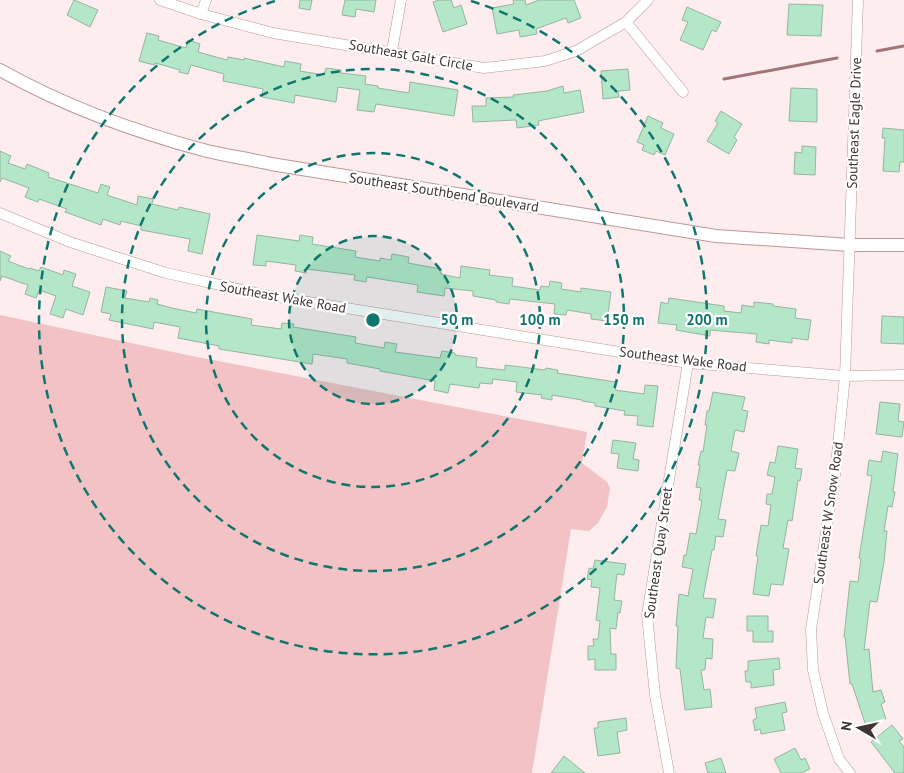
<svg xmlns="http://www.w3.org/2000/svg" width="904" height="773" font-family="'PT Sans',sans-serif">
  <style>
    .green { fill: #f3c2c4 }
    .lines { fill: none; stroke-linecap: round; stroke-linejoin: round }
    .stream { stroke: #a27678; stroke-width: 3 }
    .building { fill: #b4e7c8; stroke: #95b4a1 }
    .minor-casing { stroke: #bc9799; stroke-width: 11 }
    .tertiary-casing { stroke: #bc9799; stroke-width: 14 }
    .minor { stroke: #fff; stroke-width: 10 }
    .tertiary { stroke: #fff; stroke-width: 12 }
    .ring { fill: none; stroke: #0f766e; stroke-width: 2.5; stroke-dasharray: 9 6 }
    .labels { text-anchor: middle; dominant-baseline: central; stroke-width: 4.5; stroke-linejoin: round; paint-order: stroke }
    .street-label { font-size: 14px; fill: #423333; stroke: #fff }
    .centre { fill: #0f766e; stroke: #fff; stroke-width: 2.5 }
    .ring-label { font-size: 15px; text-anchor: middle; font-weight: bold; fill: #0f766e; stroke: #fff; stroke-width: 4.5; stroke-linejoin: round; paint-order: stroke }
  </style>
  <rect width="100%" height="100%" fill="#fdedee"/>
  <polygon class="green" points="0,315 187,355 587,432 582,463 607,482 610,488 607,507 598,523 589,531 571,529 532,773 0,773"/>
  <g class="lines">
    <g class="stream">
      <polyline points="877,51 904,46"/>
      <polyline points="724,79 837,58"/>
    </g>
  </g>
  <g class="building">
    <polygon points="74,0 98,10 90,27 67,15"/>
    <polygon points="300,0 312,0 310,10 299,8"/>
    <polygon points="345,0 376,0 374,12 356,9 355,17 342,15"/>
    <polygon points="439,0 451,0 454,8 461,5 467,24 443,32 433,2"/>
    <polygon points="513,0 525,0 526,5 539,0 574,0 581,18 568,23 566,18 536,29 537,34 520,37 519,30 497,34 492,8 514,4"/>
    <polygon points="789,4 823,5 821,36 787,35"/>
    <polygon points="687,7 721,22 716,32 712,30 703,50 680,40 688,22 682,20"/>
    <polygon points="147,33 159,36 158,40 186,48 188,40 200,44 198,52 227,60 228,57 244,60 244,58 284,67 285,61 301,64 300,71 324,75 326,68 341,70 341,73 366,76 365,84 378,86 378,88 409,93 410,82 458,90 454,116 376,104 374,112 357,110 360,90 338,87 336,102 295,95 294,103 262,97 263,89 223,81 224,74 191,65 188,74 179,72 180,70 155,63 154,65 139,61"/>
    <polygon points="628,69 630,90 618,91 619,97 603,99 601,71"/>
    <polygon points="563,86 564,93 580,90 584,112 538,121 539,125 517,128 516,120 473,122 472,106 486,106 486,98 514,97 513,95 547,91"/>
    <polygon points="791,88 817,89 817,122 789,121"/>
    <polygon points="721,111 742,124 734,137 737,140 729,154 707,141 718,123 715,121"/>
    <polygon points="648,116 663,123 661,128 674,134 665,155 656,151 654,155 642,150 644,145 637,142"/>
    <polygon points="883,128 904,130 904,162 900,162 899,172 883,171 885,138 882,138"/>
    <polygon points="802,146 816,147 815,175 794,174 795,152 802,153"/>
    <polygon points="0,151 11,156 8,163 25,169 27,164 49,173 48,177 98,193 101,184 110,187 107,195 137,205 138,196 153,199 152,204 178,210 179,207 210,214 202,254 188,251 190,239 141,230 141,226 121,221 120,225 103,219 101,225 65,212 67,209 39,199 38,202 25,197 29,188 2,178 0,182"/>
    <polygon points="257,235 299,241 300,235 313,237 312,244 356,251 355,257 380,261 380,258 391,260 392,254 409,257 408,263 441,269 441,274 460,278 461,266 490,270 489,275 513,278 512,286 540,290 541,286 549,287 550,281 562,283 561,289 581,292 581,288 611,292 607,321 591,319 591,314 567,310 566,315 554,314 555,304 510,299 509,304 496,302 496,300 473,296 473,291 445,288 444,296 417,292 418,285 367,277 366,282 354,280 355,275 306,269 306,273 295,271 296,265 266,261 266,266 253,265"/>
    <polygon points="0,251 11,256 8,261 29,269 30,268 39,271 41,267 63,275 64,270 76,274 72,286 90,292 83,315 66,309 63,318 50,314 56,296 39,290 36,298 25,294 28,285 2,276 0,281"/>
    <polygon points="106,287 127,291 125,298 149,302 150,298 158,300 157,304 172,308 196,313 197,309 252,319 251,325 281,329 282,323 294,324 293,327 356,337 355,343 384,348 385,342 397,344 395,352 440,358 442,351 455,353 455,355 477,358 476,367 505,370 505,365 545,370 546,368 558,370 557,373 616,382 615,390 644,394 645,385 658,386 653,427 637,425 638,416 624,415 625,411 595,406 595,403 582,401 582,400 552,395 552,400 541,398 542,395 516,392 517,382 493,379 492,384 480,383 479,388 450,384 448,393 434,390 435,381 380,371 380,369 347,363 347,359 313,354 312,364 219,349 219,346 178,338 180,327 154,322 153,329 109,320 111,314 101,312"/>
    <polygon points="669,298 724,306 724,311 741,313 742,305 754,307 754,302 773,304 773,306 796,309 795,318 811,320 808,340 792,338 792,343 769,340 769,344 756,342 757,334 710,330 710,336 676,330 677,325 658,323 661,302 668,304"/>
    <polygon points="882,316 904,317 904,344 881,343"/>
    <polygon points="713,392 745,397 742,410 748,411 744,432 735,430 731,451 739,453 735,471 727,470 718,519 726,520 723,537 716,536 714,550 712,550 703,598 716,599 713,618 706,617 703,638 713,639 712,659 706,658 705,670 701,670 704,690 710,689 712,707 685,710 680,669 676,668 678,626 676,626 679,594 688,596 693,569 682,567 684,555 686,556 690,533 696,534 702,500 699,500 701,488 696,487 700,465 698,465 701,451 703,452 707,425 705,425 707,411 709,411"/>
    <polygon points="880,402 900,404 898,421 904,422 902,437 876,434"/>
    <polygon points="613,440 636,443 633,459 639,460 638,471 617,468 619,454 611,453"/>
    <polygon points="778,446 798,449 795,468 802,469 800,481 798,480 792,521 788,520 783,548 789,549 783,585 771,584 769,596 753,594 758,556 756,556 761,525 768,526 771,505 766,504 767,494 772,494 775,477 767,475 770,462 775,463"/>
    <polygon points="883,451 898,454 893,492 895,492 892,507 888,506 884,531 887,531 884,562 877,602 870,601 864,650 869,649 873,692 881,690 885,702 881,704 886,719 866,726 852,684 850,684 845,637 844,637 850,581 858,582 861,559 859,558 872,476 867,475 869,460 881,462"/>
    <polygon points="595,560 626,564 624,575 617,574 614,600 622,601 620,613 618,612 616,629 610,628 611,654 616,654 616,670 595,670 595,659 588,660 588,646 594,646 593,639 598,639 600,621 596,620 600,588 591,587 592,580 587,579 589,568 593,569"/>
    <polygon points="747,616 768,616 768,631 773,631 773,642 753,642 753,631 747,631"/>
    <polygon points="779,658 780,669 773,670 774,685 751,688 751,682 746,682 745,671 748,671 748,661"/>
    <polygon points="785,702 787,712 782,713 785,730 761,734 760,729 755,731 753,720 757,718 755,708"/>
    <polygon points="626,718 627,730 617,732 620,753 598,756 594,728 598,728 598,722"/>
    <polygon points="892,725 903,739 899,741 904,747 904,773 895,773 871,742"/>
    <polygon points="795,748 801,760 805,758 810,769 801,773 781,773 774,759"/>
    <polygon points="564,756 585,773 551,773"/>
    <polygon points="721,758 726,773 708,773 705,763"/>
  </g>
  <g class="lines">
    <g class="minor-casing">
      <g id="minor">
        <polyline points="160,0 201,14 273,33 484,68 545,61 576,51 626,22 648,0"/>
        <polyline points="201,14 206,0"/>
        <polyline points="626,22 683,92"/>
        <polyline points="392,51 401,0"/>
        <polyline points="0,213 70,242 166,273 265,295 688,363 845,376 904,375"/>
        <polyline points="669,773 655,695 647,615 688,363"/>
        <polyline points="850,773 839,759 823,713 813,670 811,629 835,475 845,376 858,0"/>
      </g>
    </g>
    <g class="tertiary-casing">
      <path id="tertiary" d="M0 70C64 106 135 132 207 151 228 156 250 159 271 164L716 236 850 245H904"/>
    </g>
    <use href="#minor" class="minor"/>
    <use href="#tertiary" class="tertiary"/>
  </g>
  <circle cx="373" cy="320" r="84" fill="#0f766e" fill-opacity=".12"/>
  <g class="ring">
    <circle cx="373" cy="320" r="84"/>
    <circle cx="373" cy="320" r="167"/>
    <circle cx="373" cy="320" r="251"/>
    <path d="M471 1A334 334 0 1 1 275 1"/>
  </g>
  <g class="labels">
    <g class="street-label">
      <text transform="translate(411 55) rotate(10)">Southeast Galt Circle</text>
      <text transform="translate(854 123) rotate(-88)">Southeast Eagle Drive</text>
      <text transform="translate(444 192) rotate(9)">Southeast Southbend Boulevard</text>
      <text transform="translate(283 297) rotate(10)">Southeast Wake Road</text>
      <text transform="translate(683 359) rotate(7)">Southeast Wake Road</text>
      <text transform="translate(828 513) rotate(-82)">Southeast W Snow Road</text>
      <text transform="translate(658 553) rotate(-82)">Southeast Quay Street</text>
    </g>
  </g>
  <circle cx="373" cy="320" r="8" class="centre"/>
  <g class="ring-label">
    <text x="457" y="325">50 m</text>
    <text x="540" y="325">100 m</text>
    <text x="624" y="325">150 m</text>
    <text x="707" y="325">200 m</text>
  </g>
  <g transform="translate(859 728) rotate(279)" stroke="#ffffff" stroke-width="4" paint-order="stroke">
  <path d="M0-4L9 19L0 12L-9 19Z" fill="#423333"/>
  <text y="-8" font-size="14" font-weight="bold" text-anchor="middle" fill="#423333">N</text>
  </g>
</svg>
